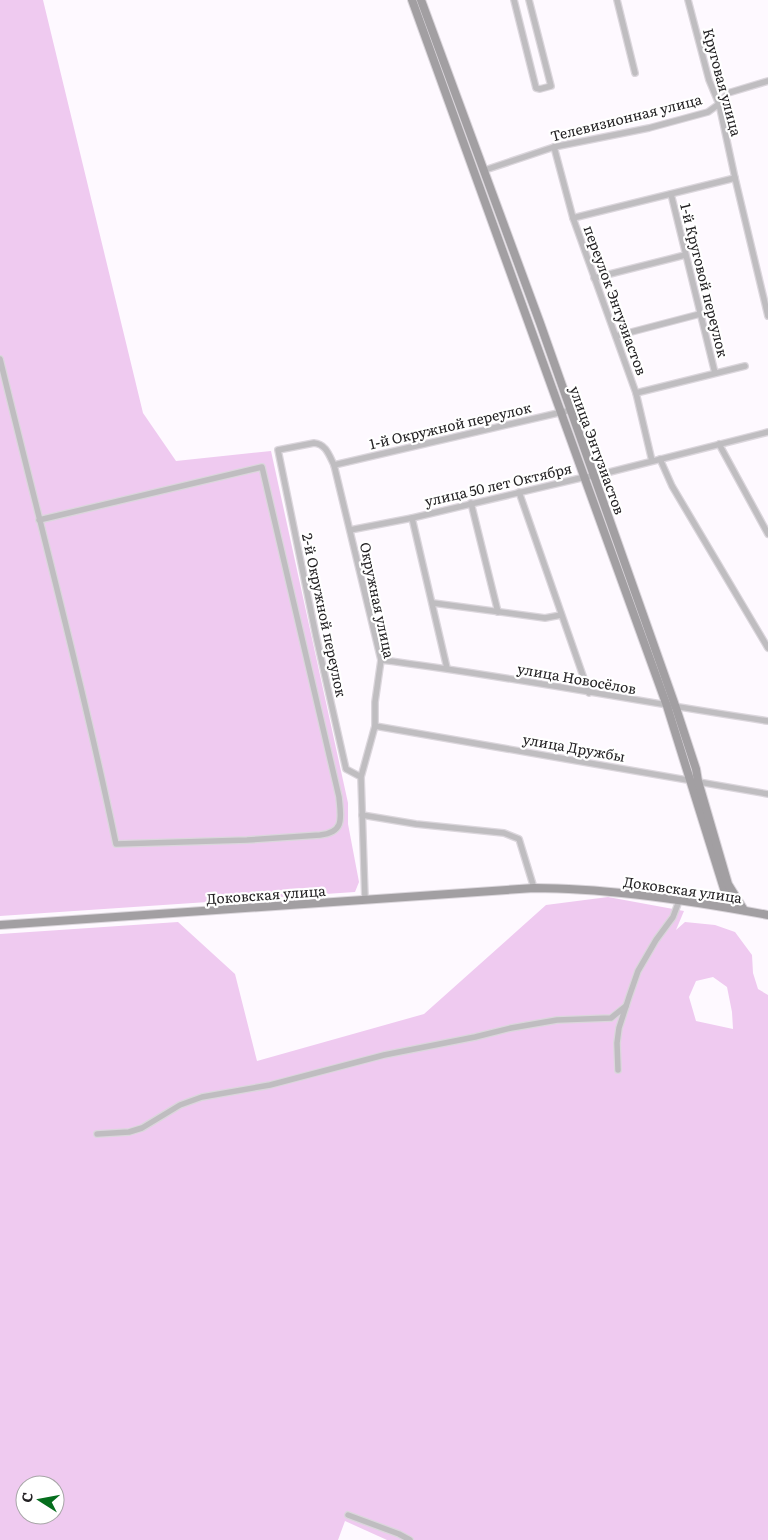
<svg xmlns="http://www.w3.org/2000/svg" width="768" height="1540" font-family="Literata,serif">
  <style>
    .green { fill: #efcaf0; fill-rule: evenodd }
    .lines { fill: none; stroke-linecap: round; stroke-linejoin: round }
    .street-casing { stroke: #dbd6dc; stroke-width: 8 }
    .secondary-casing { stroke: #dbd6dc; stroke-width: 10 }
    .street { stroke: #bfbdc0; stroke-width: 5.5 }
    .secondary { stroke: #a29fa2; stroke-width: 8 }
    .labels { text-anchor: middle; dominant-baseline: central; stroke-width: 4.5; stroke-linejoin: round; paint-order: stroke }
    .street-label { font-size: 14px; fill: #232123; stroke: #fff }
  </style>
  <rect width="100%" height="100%" fill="#fef9ff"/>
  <g class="green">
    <polygon points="0,0 43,0 143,413 176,461 271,451 348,803 348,824 359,882 355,892 0,916"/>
    <path d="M608 897 684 911 676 930 685 922 715 925 735 932 752 955 753 973 758 989 768 995V1540H387L345 1521 338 1540H0V934L178 922 235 974 257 1061 424 1014 546 905ZM713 977 727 987 732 1012 733 1029 696 1021 689 997 696 981ZM25 1485H55V1515H25Z"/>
  </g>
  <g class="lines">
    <g class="street-casing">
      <g id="street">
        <polyline points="514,0 536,88 540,89 551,86 529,0"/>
        <polyline points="617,0 635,73"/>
        <polyline points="688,0 709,80 719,104 735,178 768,316"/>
        <polyline points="554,147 573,218 636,393 652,461"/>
        <polyline points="485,170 554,147 649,128 708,112 719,104 728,93 768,81"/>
        <polyline points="671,194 715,373"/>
        <polyline points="573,218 735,178"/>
        <polyline points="594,278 685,255"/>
        <polyline points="616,336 700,314"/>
        <path d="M0 359C39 520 82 681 116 844L247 840 320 835C345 832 341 818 339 797L262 467 39 520"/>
        <polyline points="636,393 745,366"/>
        <polyline points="719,444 768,534"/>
        <polyline points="660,459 672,486 768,648"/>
        <polyline points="334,465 571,410"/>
        <polyline points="519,492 589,693"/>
        <polyline points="471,503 498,612"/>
        <polyline points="412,518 447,668"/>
        <polyline points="350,530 412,518 585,477 594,476 768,432"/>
        <polyline points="433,603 545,618 561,615"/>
        <path d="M381 660C510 676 639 702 768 721"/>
        <polyline points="375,726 768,794"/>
        <path d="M361 777 346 769 316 636 278 450 314 443C326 444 329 455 334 465L381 660 375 702V726L361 777 365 899"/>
        <polyline points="362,815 416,824 504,833 519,839 534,888"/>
        <polyline points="618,1070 617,1043 619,1028 629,997 638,971 656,940 673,917 679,901"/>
        <polyline points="97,1134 129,1132 142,1128 180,1105 202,1097 270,1085 384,1055 475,1037 511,1028 557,1020 611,1018 626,1006"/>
        <polyline points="348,1515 399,1534 410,1540"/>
      </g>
    </g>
    <g class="secondary-casing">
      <g id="secondary">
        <polyline points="412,0 667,706 730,908"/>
        <polyline points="421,0 540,323 676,708 696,769 698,781 728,884 744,910"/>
        <path d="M0 925 534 888C610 888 693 901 768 915"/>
      </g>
    </g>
    <use href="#street" class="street"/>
    <use href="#secondary" class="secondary"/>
  </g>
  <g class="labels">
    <g class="street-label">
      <text transform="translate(723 82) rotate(75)">Круговая улица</text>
      <text transform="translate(626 117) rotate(-14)">Телевизионная улица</text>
      <text transform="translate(705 280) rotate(76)">1-й Круговой переулок</text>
      <text transform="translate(616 300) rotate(70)">переулок Энтузиастов</text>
      <text transform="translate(450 425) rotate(-13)">1-й Окружной переулок</text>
      <text transform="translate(598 450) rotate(70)">улица Энтузиастов</text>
      <text transform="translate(498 484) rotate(-13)">улица 50 лет Октября</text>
      <text transform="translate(378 600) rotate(78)">Окружная улица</text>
      <text transform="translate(325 615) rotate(78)">2-й Окружной переулок</text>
      <text transform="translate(577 678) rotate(10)">улица Новосёлов</text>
      <text transform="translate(574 747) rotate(10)">улица Дружбы</text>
      <text transform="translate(683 889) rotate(8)">Доковская улица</text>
      <text transform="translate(266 894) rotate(-4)">Доковская улица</text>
    </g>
  </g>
  <g transform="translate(40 1500) rotate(281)"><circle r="24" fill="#ffffff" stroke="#a7a6a7"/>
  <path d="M0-4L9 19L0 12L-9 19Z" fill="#056e1d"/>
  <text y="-8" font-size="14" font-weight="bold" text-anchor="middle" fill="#232123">С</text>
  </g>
</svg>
